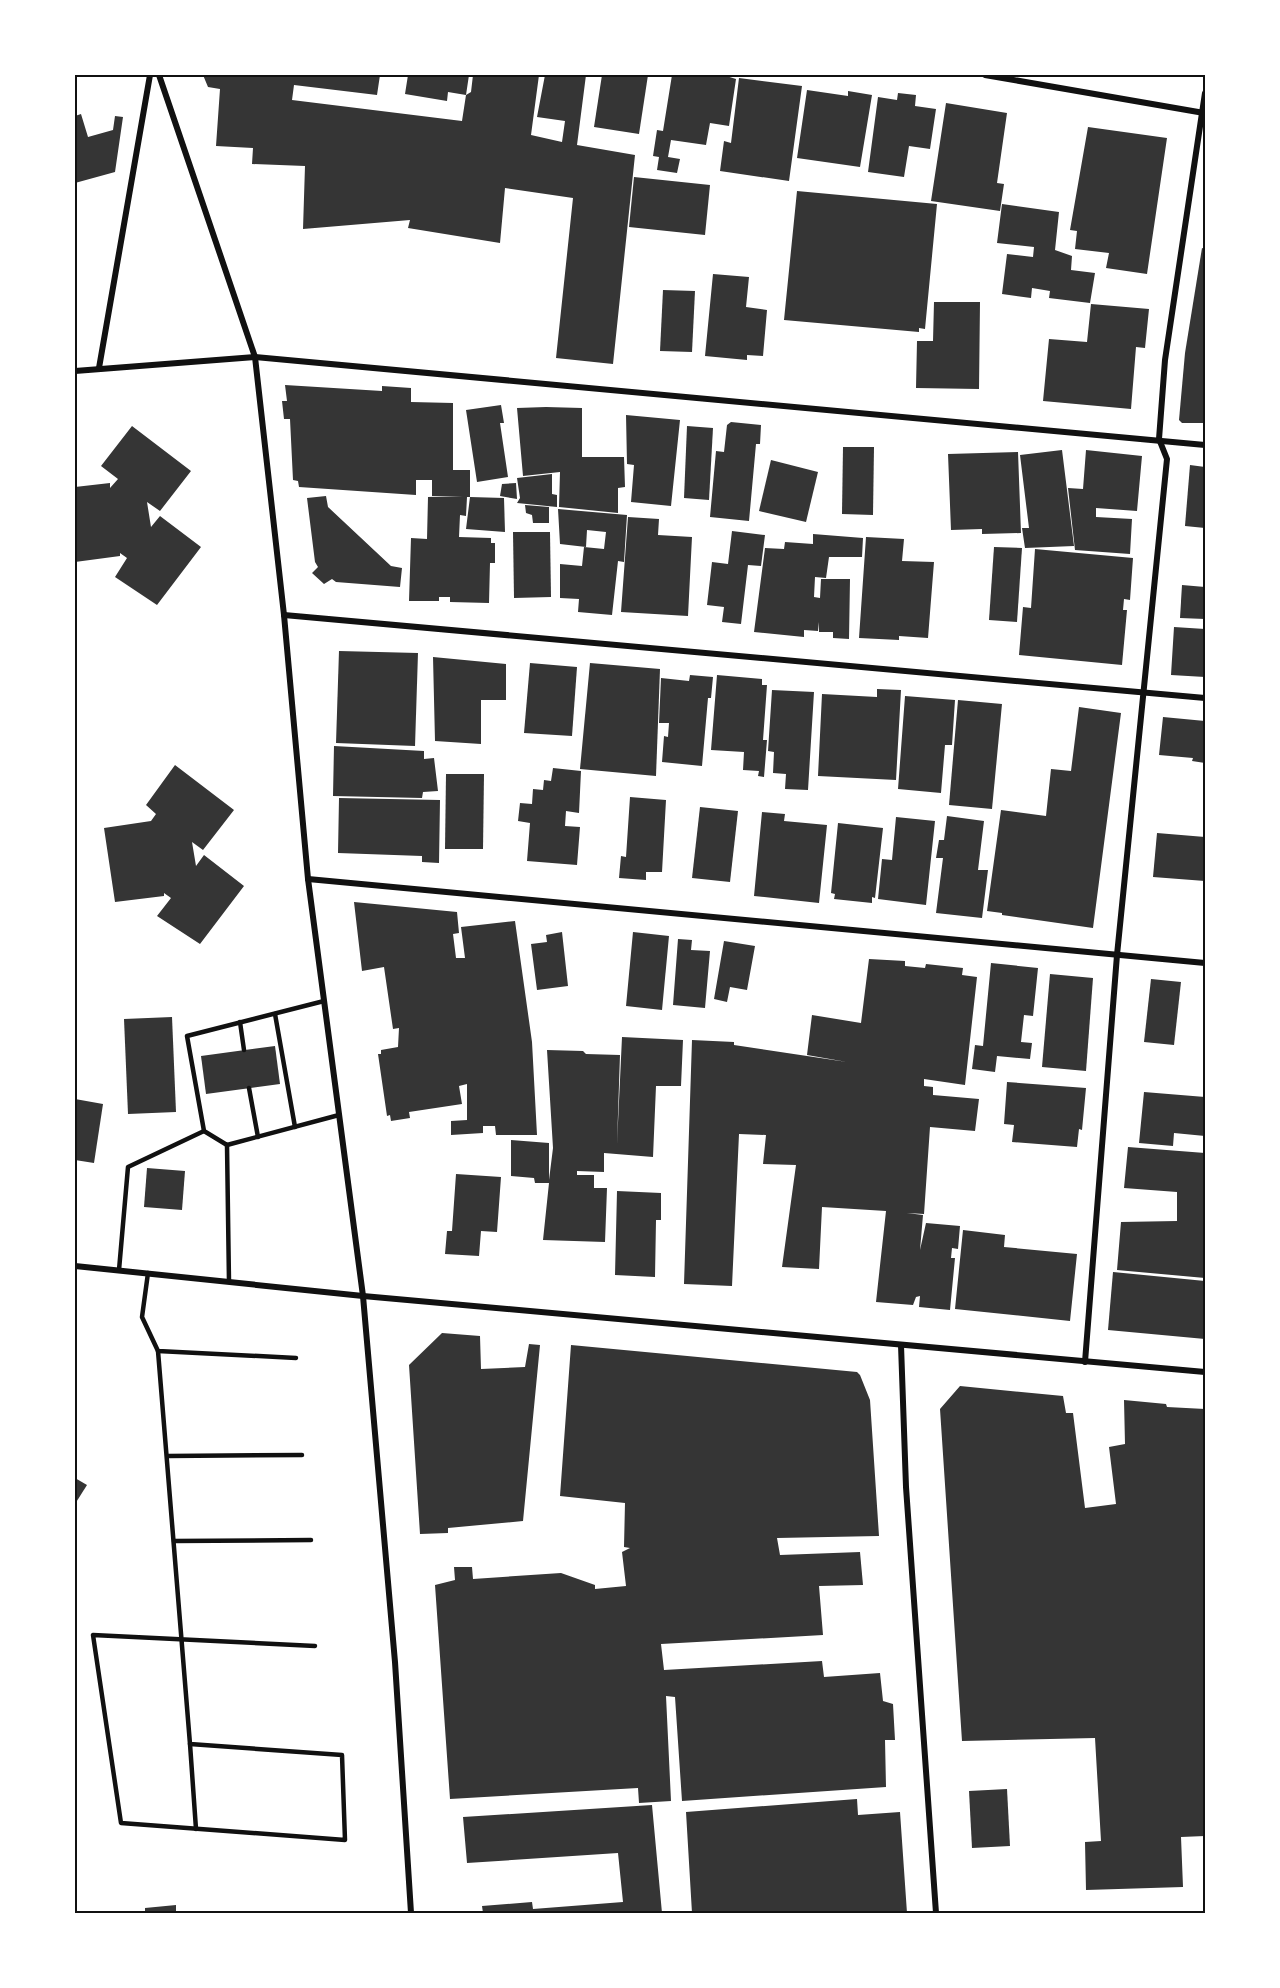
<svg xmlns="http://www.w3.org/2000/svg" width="1280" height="1988" font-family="Cabin,sans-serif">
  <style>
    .building { fill: #353535 }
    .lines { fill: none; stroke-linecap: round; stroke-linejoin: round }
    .service { stroke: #111; stroke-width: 4.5 }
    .minor { stroke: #111; stroke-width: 6 }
    .neatline { fill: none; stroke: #111; stroke-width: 2 }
  </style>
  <rect width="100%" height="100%" fill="#fff"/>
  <g class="building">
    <polygon points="203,75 380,75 377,95 294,85 292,100 462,121 466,95 471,92 473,75 539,75 531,135 562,142 565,121 537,117 545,75 586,75 577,145 635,155 613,364 556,358 573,198 505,188 500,243 408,228 410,220 303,229 305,166 252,164 253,148 216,146 220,89 208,87"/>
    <polygon points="408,75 469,75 466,95 448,92 447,101 405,94"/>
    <polygon points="602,75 648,75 639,134 594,127"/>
    <polygon points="672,75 723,75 736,79 729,126 710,123 706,145 671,140 668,157 680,159 677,173 657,170 659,157 653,156 657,130 663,131"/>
    <polygon points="739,78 802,86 789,181 720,171 724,141 731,143"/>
    <polygon points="807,90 848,96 848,91 872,95 860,167 797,158"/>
    <polygon points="898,93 916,95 915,106 936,109 930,149 909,146 904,177 868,172 878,97 897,100"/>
    <polygon points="946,103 1007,113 997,183 1004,184 1000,211 931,201"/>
    <polygon points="81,114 88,137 113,130 115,116 123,117 115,172 75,183 75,116"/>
    <polygon points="1088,127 1167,138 1147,274 1106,268 1109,253 1075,249 1077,231 1070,230"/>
    <polygon points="634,177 710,185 705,235 629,227"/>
    <polygon points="797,191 937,204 925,329 919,328 919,332 784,320"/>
    <polygon points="1002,204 1059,212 1055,250 1072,256 1071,270 1095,273 1090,303 1049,298 1050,291 1032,288 1031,298 1002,294 1007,254 1033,257 1034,247 997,243"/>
    <polygon points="1202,248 1205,249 1205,423 1182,423 1179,420 1185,353"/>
    <polygon points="713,274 749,277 746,307 767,310 763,356 747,355 747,360 705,356"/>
    <polygon points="663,290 695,291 692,352 660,351"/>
    <polygon points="934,302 980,302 979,389 916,388 917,341 933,341"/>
    <polygon points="1091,304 1149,309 1145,348 1136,347 1131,409 1043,401 1049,339 1087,342"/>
    <polygon points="285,385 382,391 382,386 411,388 411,402 453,403 453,470 470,470 470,497 467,497 466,516 460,515 459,537 491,538 491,543 495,543 495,563 490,563 489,603 450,602 450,597 439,597 439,601 409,601 411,538 427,539 428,497 463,496 432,496 432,480 416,480 416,495 299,487 298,481 293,480 290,419 284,419 282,401 287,401"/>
    <polygon points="501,405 504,423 500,423 508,477 477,482 466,410"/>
    <polygon points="546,407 582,408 582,457 624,457 625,487 618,488 618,513 559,507 560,472 523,476 517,408"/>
    <polygon points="626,415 680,420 671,506 631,502 634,465 627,464"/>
    <polygon points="731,422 761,425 760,444 756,444 749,521 710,517 716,451 724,452 727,425"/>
    <polygon points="132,426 191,471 160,511 147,502 151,527 160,516 201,547 157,605 115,577 127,558 120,553 120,556 75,562 75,487 110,483 110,488 118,479 101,466"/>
    <polygon points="687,426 713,428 709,500 684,498"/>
    <polygon points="843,447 874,447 873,515 842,514"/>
    <polygon points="1062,450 1074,546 1025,548 1022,528 1029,528 1020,455"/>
    <polygon points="1086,450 1142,456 1137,511 1096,508 1096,517 1132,519 1130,554 1075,550 1068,488 1083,489"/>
    <polygon points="1018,452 1021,533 982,534 982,529 951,530 948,454"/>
    <polygon points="771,460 818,472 806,522 759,511"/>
    <polygon points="1190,465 1205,467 1205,528 1185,526"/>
    <polygon points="552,474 552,494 557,495 557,507 517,503 520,498 517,478"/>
    <polygon points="516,483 517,499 500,496 502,484"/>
    <polygon points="326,496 328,507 391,566 402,568 400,587 336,582 332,579 324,584 312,573 318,567 315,562 307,498"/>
    <polygon points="470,497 504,498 505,532 466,529"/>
    <polygon points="525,505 549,507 549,523 533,523 532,515 526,513"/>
    <polygon points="558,509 627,515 624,562 618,561 612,615 578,612 579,599 560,598 560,564 582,566 584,547 604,549 606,532 587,530 586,547 560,544"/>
    <polygon points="628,517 659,519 658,535 692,537 688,616 621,612"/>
    <polygon points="732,531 765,535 761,566 748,565 741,624 722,622 724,607 707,605 712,562 728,564"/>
    <polygon points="513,532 550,532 551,597 514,598"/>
    <polygon points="813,534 863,538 862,557 829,557 826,578 815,577 814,597 820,598 821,579 850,579 849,639 833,638 833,632 819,632 819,622 818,631 804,630 804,637 754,632 765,548 784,549 785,542 813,544"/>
    <polygon points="866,537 904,539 902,561 934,562 928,638 899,636 899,640 859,638"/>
    <polygon points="994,547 1022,548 1017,622 989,620"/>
    <polygon points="1035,549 1133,558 1130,600 1124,599 1123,610 1127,610 1122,665 1019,655 1023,607 1031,608"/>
    <polygon points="1182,585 1205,587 1205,619 1180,618"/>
    <polygon points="1174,627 1205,629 1205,677 1171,675"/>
    <polygon points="339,651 418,653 415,746 336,743"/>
    <polygon points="433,657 506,664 506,700 481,700 481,744 435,741"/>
    <polygon points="530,663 577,667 572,736 524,733"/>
    <polygon points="590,663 660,669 656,776 580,769"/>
    <polygon points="690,675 713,677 711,698 708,698 702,766 662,762 664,736 668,737 669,723 659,723 661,678 689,681"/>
    <polygon points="717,675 762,679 762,685 767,685 763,740 767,740 764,777 758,776 759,771 743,770 744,752 711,750"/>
    <polygon points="877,689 901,690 896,780 818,776 822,694 877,697"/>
    <polygon points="772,690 814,692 808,790 785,789 786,774 773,773 774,752 768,751"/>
    <polygon points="905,696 955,700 952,745 945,745 941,793 898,789"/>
    <polygon points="958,700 1002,704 992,809 949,805"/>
    <polygon points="1079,707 1121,713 1093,928 1002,915 1002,913 987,911 1001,810 1046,816 1051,769 1071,771"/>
    <polygon points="1163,717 1205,721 1205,763 1192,761 1193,758 1159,755"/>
    <polygon points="334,746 424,751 424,759 434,758 438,791 423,792 422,798 333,796"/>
    <polygon points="175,765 234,810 203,850 192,842 196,866 204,855 244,886 200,944 157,916 171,898 164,893 164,896 115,902 104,828 151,821 156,814 146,805"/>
    <polygon points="553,768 581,771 579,813 566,811 565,826 580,827 577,865 527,861 530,823 518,821 520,803 532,804 533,789 543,790 544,780 551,781"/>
    <polygon points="446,774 484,774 483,849 445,849"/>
    <polygon points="630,797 666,800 662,872 646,872 646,880 619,878 621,856 626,857"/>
    <polygon points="339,798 440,800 439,863 422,862 422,856 338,853"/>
    <polygon points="700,807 738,811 730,882 692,878"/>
    <polygon points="762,812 785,814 784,821 827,825 819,903 754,896"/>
    <polygon points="947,816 984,821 978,870 988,870 982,918 936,913 943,858 936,858 939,840 944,840"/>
    <polygon points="896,817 935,821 926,905 878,899 882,859 892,860"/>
    <polygon points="838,823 883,828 875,898 872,897 872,903 834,899 835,894 831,893"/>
    <polygon points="1157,833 1205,837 1205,881 1153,877"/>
    <polygon points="354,902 457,912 459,933 453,934 456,958 465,958 461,927 515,921 532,1042 537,1135 496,1135 495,1126 483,1126 483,1133 451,1135 451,1121 467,1120 467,1084 459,1086 462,1104 409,1112 410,1118 391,1121 390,1115 387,1116 378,1054 381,1054 381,1050 398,1047 399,1028 393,1029 384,967 362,971"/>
    <polygon points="562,932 568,986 537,990 531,944 547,942 546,935"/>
    <polygon points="633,932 669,936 662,1010 626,1006"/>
    <polygon points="678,939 692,940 691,950 710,951 705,1008 673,1005"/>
    <polygon points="724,941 755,946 747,990 730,987 727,1002 714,999"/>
    <polygon points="869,959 905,961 905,966 925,968 926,964 963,968 962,975 977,977 965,1085 924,1079 924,1086 933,1087 933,1095 979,1099 975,1131 930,1127 924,1214 907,1213 923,1215 920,1250 926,1223 960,1226 958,1249 952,1248 951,1258 955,1258 950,1310 919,1307 920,1296 916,1297 913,1305 876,1302 886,1211 822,1207 819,1269 782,1267 796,1165 763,1164 766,1135 739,1134 732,1286 684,1284 692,1040 734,1042 734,1045 847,1062 807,1055 812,1015 861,1023"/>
    <polygon points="991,963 1038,968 1033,1016 1024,1015 1021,1042 1032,1043 1030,1059 997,1056 995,1072 972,1069 975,1045 983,1046"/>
    <polygon points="1050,974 1093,978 1086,1071 1042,1067"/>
    <polygon points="1151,979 1181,982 1174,1045 1144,1042"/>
    <polygon points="172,1017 176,1112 128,1114 124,1019"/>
    <polygon points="622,1037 683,1040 681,1086 656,1086 653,1157 604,1153 604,1172 577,1171 577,1175 594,1175 594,1188 607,1188 605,1242 543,1240 549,1183 535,1183 534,1178 511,1176 511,1140 549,1143 549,1180 553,1148 547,1050 583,1051 586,1054 620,1055 617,1144"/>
    <polygon points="275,1046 280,1084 206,1094 201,1056"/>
    <polygon points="1007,1082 1086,1088 1082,1130 1079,1129 1077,1147 1012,1142 1014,1125 1004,1124"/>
    <polygon points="1144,1092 1205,1097 1205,1136 1174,1133 1173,1146 1139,1143"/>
    <polygon points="75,1099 103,1104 94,1163 75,1160"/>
    <polygon points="1128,1147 1205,1153 1205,1278 1117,1270 1121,1222 1177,1221 1177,1192 1124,1188"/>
    <polygon points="147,1168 185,1171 182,1210 144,1207"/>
    <polygon points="456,1174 501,1177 497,1232 481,1231 479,1256 445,1254 447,1231 452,1231"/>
    <polygon points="617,1191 661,1193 661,1220 656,1220 655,1277 615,1275"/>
    <polygon points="963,1230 1005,1235 1004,1247 1077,1254 1070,1321 955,1309"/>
    <polygon points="1113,1272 1205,1281 1205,1339 1108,1330"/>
    <polygon points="442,1333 480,1336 481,1369 525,1367 529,1344 540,1345 523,1521 448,1528 448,1533 420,1534 409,1365"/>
    <polygon points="571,1345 857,1372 860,1375 870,1400 879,1536 777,1538 780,1555 860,1552 863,1585 819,1586 823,1635 661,1644 664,1670 822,1661 824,1677 880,1673 883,1701 893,1704 895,1740 885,1740 886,1787 682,1801 675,1697 666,1696 671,1801 639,1803 638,1788 450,1799 435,1585 455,1580 454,1567 472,1567 473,1579 561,1573 595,1585 595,1589 626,1586 622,1552 630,1548 624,1547 625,1503 560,1496"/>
    <polygon points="960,1386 1063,1396 1066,1413 1073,1413 1085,1508 1116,1504 1109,1447 1125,1444 1124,1400 1166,1404 1167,1407 1205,1409 1205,1836 1181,1837 1183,1887 1086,1890 1085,1842 1101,1841 1095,1738 962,1741 940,1409"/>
    <polygon points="75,1478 87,1485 75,1504"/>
    <polygon points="1007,1789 1010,1846 972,1848 969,1791"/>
    <polygon points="857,1799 858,1815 900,1812 907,1913 692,1913 686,1812"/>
    <polygon points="652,1805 662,1913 483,1913 482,1906 532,1902 533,1909 623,1902 618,1853 467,1863 463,1817"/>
    <polygon points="176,1905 176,1913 145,1913 145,1908"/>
  </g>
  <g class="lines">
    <g class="service">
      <polyline points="324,1001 187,1036 204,1131 227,1145 339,1115"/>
      <polyline points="275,1014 295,1127"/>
      <polyline points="240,1022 244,1050"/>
      <polyline points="249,1088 258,1137"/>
      <polyline points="227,1145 229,1282"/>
      <polyline points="119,1270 128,1167 204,1131"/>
      <polyline points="148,1273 142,1317 158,1351 296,1358"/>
      <polyline points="158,1351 190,1744 342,1755 345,1840 121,1823 93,1635 315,1646"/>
      <polyline points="168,1456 302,1455"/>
      <polyline points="174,1541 311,1540"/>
      <polyline points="190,1744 196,1829"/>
    </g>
    <g class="minor">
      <polyline points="159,75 255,357 284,615 308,879 363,1296 395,1662 411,1913"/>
      <polyline points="985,75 1204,113"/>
      <polyline points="99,368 150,75"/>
      <polyline points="75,371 255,357 1205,445"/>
      <polyline points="284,615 1205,698"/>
      <polyline points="308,879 1205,963"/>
      <polyline points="75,1266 363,1296 1205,1372"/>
      <polyline points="901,1345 906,1487 936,1913"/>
      <polyline points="1085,1362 1117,955 1167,459 1159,439 1165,360 1205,93"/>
    </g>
  </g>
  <rect width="1280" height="1988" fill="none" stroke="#ffffff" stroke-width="153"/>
  <rect x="76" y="76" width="1128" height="1836" class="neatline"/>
</svg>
